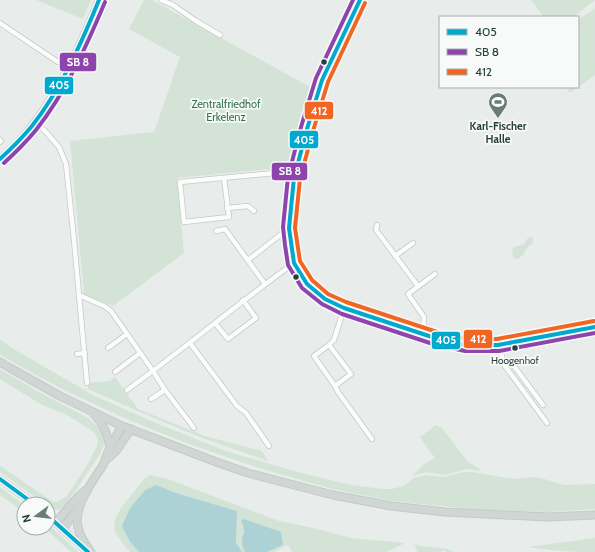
<svg xmlns="http://www.w3.org/2000/svg" width="595" height="552" font-family="Cabin,sans-serif">
  <style>
    .green { fill: #d3e4d7 }
    .water { fill: #add2d6 }
    .lines { fill: none; stroke-linecap: round; stroke-linejoin: round }
    .minor-casing { stroke: #c5c9c7; stroke-width: 6 }
    .secondary-casing { stroke: #c4c9c7; stroke-width: 8 }
    .primary-casing { stroke: #c3cac8; stroke-width: 9 }
    .minor { stroke: #fcfcfc; stroke-width: 4.5 }
    .secondary { stroke: #fcfcfc; stroke-width: 6 }
    .primary { stroke: #d0d6d4; stroke-width: 7 }
    .bus-1-casing { stroke: #f7faf8; stroke-width: 7 }
    .bus-2-casing { stroke: #f7faf8; stroke-width: 7 }
    .bus-3-casing { stroke: #f7faf8; stroke-width: 7 }
    .bus-1 { stroke: #00a9ce; stroke-width: 4 }
    .bus-2 { stroke: #8e44ad; stroke-width: 4 }
    .bus-3 { stroke: #f26522; stroke-width: 4 }
    .bus-dot { fill: #263f37; stroke: #f7faf8; stroke-width: 1.5 }
    .labels { text-anchor: middle; dominant-baseline: central; stroke-width: 3.5; stroke-linejoin: round; paint-order: stroke }
    .bus-label { font-size: 10px; fill: #263f37; stroke: #f7faf8 }
    .park-label { font-size: 11px; fill: #347249; stroke: #f7faf8 }
    .poi-label { font-size: 11px; font-weight: bold; fill: #263f37; stroke: #f7faf8 }
    .line-badge { stroke: #f7faf8; stroke-width: 1.5 }
    .badge-label { font-size: 11px; text-anchor: middle; font-weight: bold; fill: #fff }
  </style>
  <rect width="100%" height="100%" fill="#e8ecea"/>
  <g class="green">
    <polygon points="36,0 91,0 83,19"/>
    <polygon points="144,0 152,0 312,88 290,163 290,167 177,178 184,253 113,306 84,294 70,141 154,132 180,57 129,29"/>
    <polygon points="531,0 595,0 573,17 544,17"/>
    <polygon points="595,8 595,75 570,93 566,87 578,87 578,20"/>
    <path d="M532 237 533 240 532 244 527 248 523 255 519 258 515 259C511 255 512 251 514 247L524 244 528 238Z"/>
    <polygon points="0,339 12,348 55,373 93,395 151,421 226,451 294,471 330,480 351,485 384,489 392,489 403,486 414,478 425,475 444,477 464,472 472,472 491,475 506,478 517,479 532,477 541,478 564,485 595,484 595,509 549,512 471,509 392,501 333,489 262,469 186,443 122,417 60,388 9,360 0,354"/>
    <polygon points="0,369 39,392 88,418 100,429 105,438 104,445 100,454 66,505 59,510 53,509 48,506 48,504 45,504 0,472 0,466 52,501 57,502 67,496 89,462 97,446 98,439 94,432 67,415 42,405 0,379"/>
    <polygon points="115,377 138,409 205,436 262,451 268,461 202,438 140,412 88,389 88,383 110,381"/>
    <polygon points="436,425 442,428 468,462 481,470 481,471 467,469 445,475 427,472 412,476 424,464 435,458 420,437"/>
    <polygon points="150,475 168,479 279,521 309,527 351,538 405,543 387,552 292,552 288,545 274,552 267,552 283,545 241,521 243,526 244,532 242,538 242,545 245,552 242,552 236,543 237,511 176,493 156,485 145,490 130,508 130,542 139,552 130,552 118,537 114,529 115,519 121,508 144,479"/>
    <polygon points="0,487 24,505 24,512 0,495"/>
    <polygon points="48,524 78,552 71,552 45,528 48,528"/>
    <path d="M595 538V552C572 552 550 551 528 547Z"/>
    <polygon points="414,545 447,549 453,552 446,552 445,550 441,552 418,552"/>
  </g>
  <g class="water">
    <polygon points="156,485 176,493 237,511 236,543 242,552 139,552 130,542 122,526 130,508 145,490"/>
    <polygon points="244,519 281,532 283,545 267,552 245,552 242,545 242,538 244,532 243,526 241,521"/>
  </g>
  <g class="lines">
    <g class="minor-casing">
      <g id="minor">
        <polyline points="161,0 173,5 196,21 220,35"/>
        <polyline points="360,0 322,80 307,129 294,178 289,228 291,244 294,263 307,284 325,299 344,308 435,338 455,343 466,345 498,345 595,327"/>
        <polyline points="0,23 58,62"/>
        <polyline points="35,122 44,130 59,147 66,164 74,240 87,383"/>
        <polyline points="0,140 1,141 0,142"/>
        <polyline points="224,178 229,217 184,222 180,182 296,171"/>
        <polyline points="227,208 248,206 254,211"/>
        <polyline points="377,225 376,230 418,286"/>
        <polyline points="216,231 225,229 265,284"/>
        <polyline points="395,256 413,243"/>
        <polyline points="248,260 289,228"/>
        <polyline points="79,295 104,306 111,311 153,371 165,390 194,428"/>
        <polyline points="344,308 334,340 329,345 314,356 335,386 338,392 372,439"/>
        <polyline points="215,323 228,339 256,318 243,300"/>
        <polyline points="423,335 424,317 408,294 435,274"/>
        <polyline points="190,343 237,406 246,413 269,446"/>
        <polyline points="329,345 351,374 335,386"/>
        <polyline points="498,345 505,366 547,423"/>
        <polyline points="108,348 127,334"/>
        <polyline points="77,354 85,353"/>
        <polyline points="505,366 511,362 543,405"/>
        <polyline points="115,372 140,353"/>
        <path d="M127 390C184 349 237 304 294 263"/>
        <polyline points="151,399 165,390"/>
      </g>
    </g>
    <g class="secondary-casing">
      <g id="secondary">
        <path d="M0 159C46 121 77 54 99 0"/>
        <polyline points="0,479 34,504"/>
        <polyline points="48,516 88,552"/>
      </g>
    </g>
    <g class="primary-casing">
      <g id="primary">
        <polyline points="0,362 10,368 60,396 122,426 219,463 248,473 333,495 391,506 445,512 548,517 595,515"/>
        <path d="M94 414C104 425 107 433 110 447"/>
        <polyline points="106,460 116,451 131,429"/>
        <polyline points="56,522 79,496 86,490"/>
        <polyline points="63,529 78,508"/>
        <path d="M91 552C85 544 80 537 78 527 73 507 93 481 103 465 106 459 107 453 110 448 114 440 118 433 122 426"/>
      </g>
    </g>
    <use href="#minor" class="minor"/>
    <use href="#secondary" class="secondary"/>
    <use href="#primary" class="primary"/>
    <g class="bus-1-casing">
      <g id="bus-1">
        <polyline points="360,0 322,80 307,129 294,178 289,228 294,263 307,284 325,299 344,308 435,338 466,345 498,345 595,327"/>
        <path d="M0 159C11 149 22 138 32 126 61 89 81 44 99 0"/>
        <polyline points="0,479 34,504"/>
        <polyline points="48,516 88,552"/>
      </g>
    </g>
    <g class="bus-2-casing">
      <g id="bus-2">
        <polyline points="353,0 316,78 301,127 288,177 283,227 285,245 288,265 302,288 322,304 342,314 433,344 465,351 499,351 595,333"/>
        <path d="M4 163C15 153 26 142 36 130 66 92 86 47 105 2"/>
      </g>
    </g>
    <g class="bus-3-casing">
      <polyline id="bus-3" points="365,3 328,82 313,131 300,179 295,228 300,261 312,280 328,294 346,302 437,332 467,339 497,339 594,321"/>
    </g>
    <use href="#bus-1" class="bus-1"/>
    <use href="#bus-2" class="bus-2"/>
    <use href="#bus-3" class="bus-3"/>
  </g>
  <defs>
    <g id="stadium-pin" transform="scale(1)"><path d="M0 17L-7.5 6A9.5 9.5 0 1 1 7.5 6Z" fill="#6a7c76" stroke="#f7faf8"/><path d="M0-5a6.5 5 0 1 0 0 10a6.5 5 0 1 0 0-10ZM-3.5-1.8h7v3.6h-7Z" fill="#fff"/></g>
  </defs>
  <g fill-rule="evenodd">
    <use href="#stadium-pin" x="498" y="102"/>
  </g>
  <g class="bus-dot">
    <circle cx="324" cy="62" r="3.5"/>
    <circle cx="296" cy="277" r="3.5"/>
    <circle cx="515" cy="348" r="3.5"/>
  </g>
  <g class="labels">
    <g class="bus-label">
      <text x="515" y="360">Hoogenhof</text>
    </g>
    <g class="park-label">
      <text x="226" y="104">Zentralfriedhof<tspan x="226" dy="13">Erkelenz</tspan></text>
    </g>
    <g class="poi-label">
      <text x="498" y="126">Karl-Fischer<tspan x="498" dy="13">Halle</tspan></text>
    </g>
  </g>
  <g class="line-badge">
    <rect x="59" y="52" width="38" height="20" rx="4" fill="#8e44ad"/>
    <rect x="44" y="76" width="30" height="19" rx="4" fill="#00a9ce"/>
    <rect x="304" y="101" width="30" height="19" rx="4" fill="#f26522"/>
    <rect x="289" y="130" width="30" height="19" rx="4" fill="#00a9ce"/>
    <rect x="271" y="162" width="37" height="19" rx="4" fill="#8e44ad"/>
    <rect x="463" y="329" width="30" height="20" rx="4" fill="#f26522"/>
    <rect x="431" y="331" width="30" height="19" rx="4" fill="#00a9ce"/>
  </g>
  <g class="badge-label">
    <text x="78" y="66">SB 8</text>
    <text x="59" y="89">405</text>
    <text x="319" y="115">412</text>
    <text x="304" y="144">405</text>
    <text x="290" y="175">SB 8</text>
    <text x="478" y="343">412</text>
    <text x="446" y="344">405</text>
  </g>
  <rect x="439" y="16" width="140" height="72" fill="#f7faf8" stroke="#a3afab"/>
  <rect x="447" y="29" width="20" height="6" fill="#00a9ce" stroke="#a3afab"/>
  <text x="475" y="36" font-size="12" fill="#263f37">405</text>
  <rect x="447" y="49" width="20" height="6" fill="#8e44ad" stroke="#a3afab"/>
  <text x="475" y="56" font-size="12" fill="#263f37">SB 8</text>
  <rect x="447" y="69" width="20" height="6" fill="#f26522" stroke="#a3afab"/>
  <text x="475" y="76" font-size="12" fill="#263f37">412</text>
  <g transform="translate(36 516) rotate(255)"><circle r="19" fill="#f7faf8" stroke="#a3afab"/>
  <path d="M0-3L7 15L0 10L-7 15Z" fill="#6a7c76"/>
  <text y="-6" font-size="11" font-weight="bold" text-anchor="middle" fill="#263f37">N</text>
  </g>
</svg>
